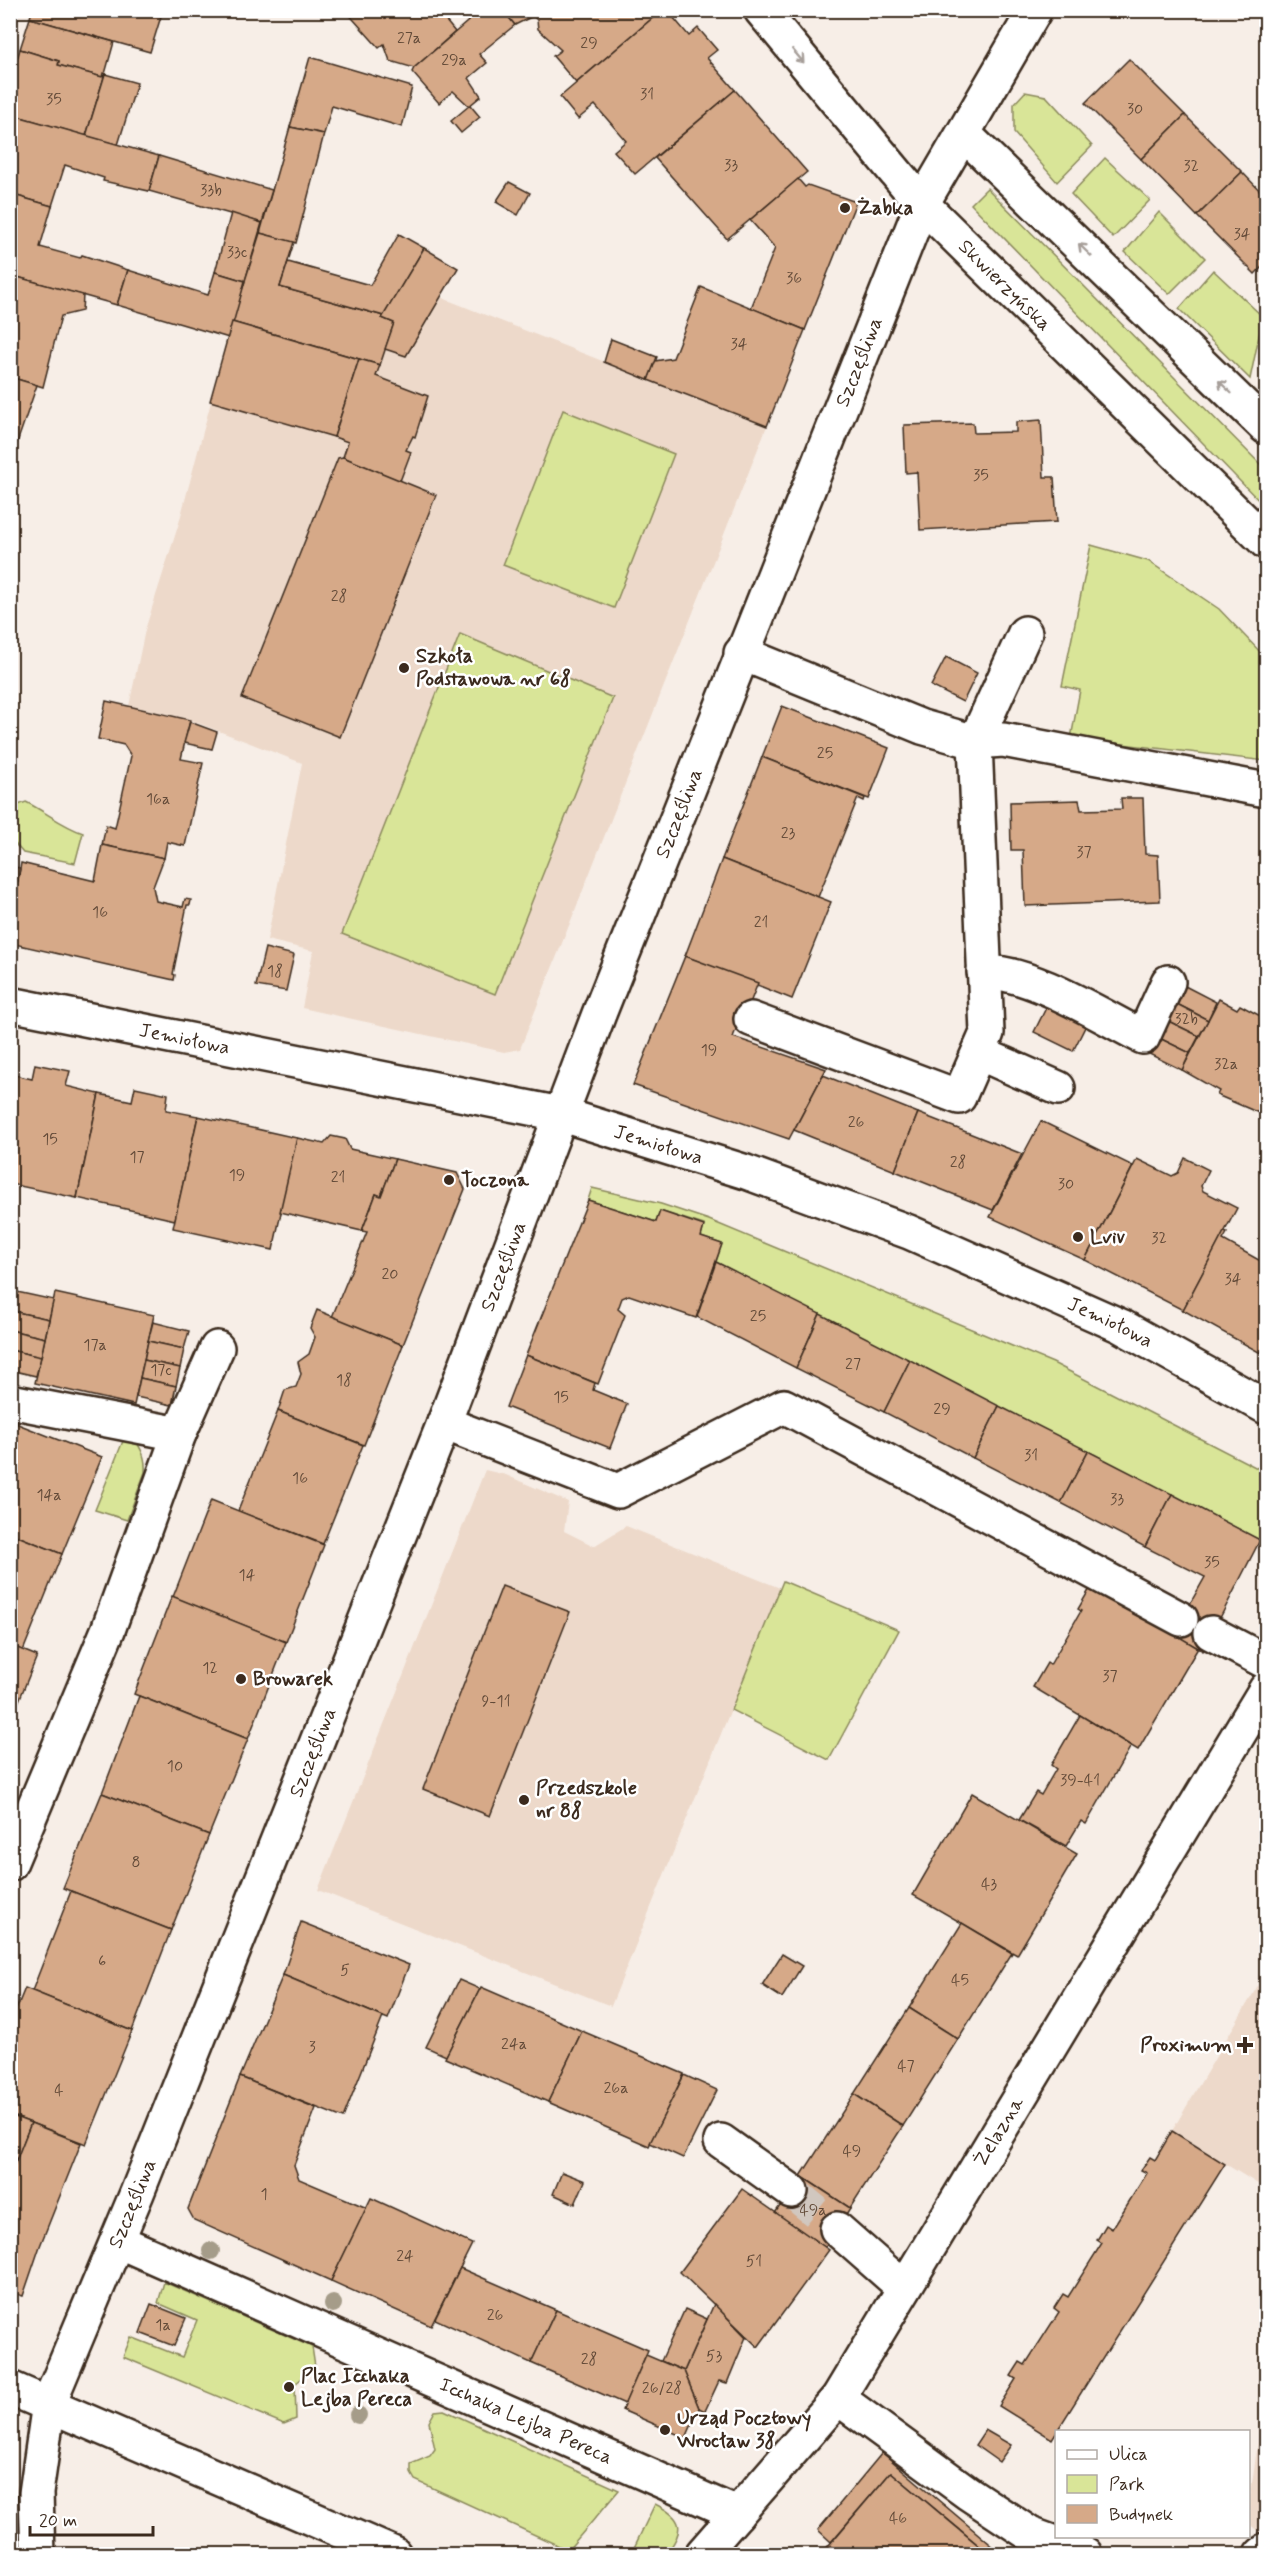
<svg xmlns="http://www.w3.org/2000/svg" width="1277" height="2565" font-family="Mynerve,sans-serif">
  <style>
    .built { fill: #edd9ca }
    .green { fill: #d9e598; stroke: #8a885b; stroke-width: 1.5 }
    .building { fill: #d6a988; stroke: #3b2a1e; stroke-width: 1.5 }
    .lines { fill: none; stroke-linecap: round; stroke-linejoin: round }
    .minor-tunnel { stroke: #d1c7bf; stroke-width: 33; stroke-dasharray: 33 16; stroke-linecap: butt }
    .minor-casing { stroke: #3b2a1e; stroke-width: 38 }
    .minor { stroke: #fff; stroke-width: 33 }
    .tree { fill: #a59c89 }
    .oneway { stroke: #a79f9a }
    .poi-dot { fill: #3b2a1e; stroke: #fff; stroke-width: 2 }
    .labels { text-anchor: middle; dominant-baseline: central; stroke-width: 5; stroke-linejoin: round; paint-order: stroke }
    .number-label { font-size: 16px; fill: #624a38 }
    .poi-label { font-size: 20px; font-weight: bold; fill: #3b2a1e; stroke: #fff; text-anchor: start }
    .street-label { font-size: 20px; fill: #3b2a1e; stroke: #fff }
  </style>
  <rect width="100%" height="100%" fill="#f7eee7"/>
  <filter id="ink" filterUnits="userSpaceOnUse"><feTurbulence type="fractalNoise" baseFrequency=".0167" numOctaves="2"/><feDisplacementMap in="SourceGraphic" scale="12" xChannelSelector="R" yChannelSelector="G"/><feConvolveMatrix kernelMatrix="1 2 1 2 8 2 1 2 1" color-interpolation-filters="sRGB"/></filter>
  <g filter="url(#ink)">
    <g class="built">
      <polygon points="440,297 767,426 520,1049 504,1052 302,1008 313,951 267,940 302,763 190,720 129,706 145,630 179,523 232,322 385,349 406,356"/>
      <polygon points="485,1470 506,1475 568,1502 564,1531 594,1546 626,1526 780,1588 611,2006 318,1890"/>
      <polygon points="1266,1972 1266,2189 1172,2131"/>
      <polygon points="1266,2391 1266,2537 1249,2523 1249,2502"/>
    </g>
    <g class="green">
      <polygon points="1025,92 1046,96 1092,146 1057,182 1014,133 1014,104"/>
      <polygon points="1105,158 1150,200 1113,238 1071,194"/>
      <polygon points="987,188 1266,470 1266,508 971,204"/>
      <polygon points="1159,212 1205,258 1169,294 1125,252"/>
      <polygon points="1213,270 1263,317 1250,379 1179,309"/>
      <polygon points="563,410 674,454 614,608 503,565"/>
      <polygon points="1091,545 1148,561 1219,609 1266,658 1266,761 1071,738 1080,690 1062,686"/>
      <polygon points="460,634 613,698 495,994 342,934"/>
      <path d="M26 802C46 812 62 826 83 833L75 863 23 853 11 839 13 807Z"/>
      <polygon points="592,1188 661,1204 709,1220 1053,1363 1265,1472 1266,1529 1260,1540 716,1262 722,1244 701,1237 704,1225 660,1211 656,1222 588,1200"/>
      <path d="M125 1436 134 1438C142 1450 146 1458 145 1472L127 1520 95 1510Z"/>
      <polygon points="783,1581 899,1630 829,1760 731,1710"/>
      <polygon points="164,2282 312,2347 315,2367 295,2384 296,2419 284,2424 123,2357 131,2337 182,2357 197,2320 158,2303"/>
      <polygon points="444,2410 619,2490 568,2550 415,2480 411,2473 411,2464 430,2456 435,2449 429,2422 435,2411"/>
      <path d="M655 2504C684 2518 685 2530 666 2554H631Z"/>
    </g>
    <g class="building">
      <polygon points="32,10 163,10 150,52 30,18"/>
      <polygon points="345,10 437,10 455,32 414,68 390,61 384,44 379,48"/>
      <polygon points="481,10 503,10 515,25 479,54 487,63 469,78 481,96 469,106 453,91 439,103 412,72 414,68"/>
      <polygon points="503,10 662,10 576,83 553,56 561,50 538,29 537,20 533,16 515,25"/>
      <polygon points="662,10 667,10 689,36 698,28 717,50 707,58 735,90 635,174 614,151 626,141 595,105 578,119 560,97"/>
      <polygon points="30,18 114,42 105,74 103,73 102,77 58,65 59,61 20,49"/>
      <polygon points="20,49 59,61 58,65 102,77 105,74 86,136 10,114 10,83"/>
      <polygon points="310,57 412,87 402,127 332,106 324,134 290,127"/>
      <polygon points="1129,59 1185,115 1141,159 1085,103"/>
      <polygon points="105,74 137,83 118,145 86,136"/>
      <polygon points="735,90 807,172 727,239 655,158"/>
      <polygon points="470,105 480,117 461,133 451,121"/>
      <polygon points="10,114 159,156 149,191 103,181 104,178 65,165 52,206 10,194"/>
      <polygon points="1185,115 1242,172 1197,216 1141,159"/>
      <polygon points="290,127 324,134 296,243 260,233"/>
      <polygon points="159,156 272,190 262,223 149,191"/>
      <polygon points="1242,172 1266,197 1266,263 1255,274 1197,216"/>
      <polygon points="798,179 805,187 808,185 856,202 805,330 751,308 775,248 750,220"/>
      <polygon points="509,182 530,193 518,215 496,202"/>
      <polygon points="10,194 52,206 40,247 80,258 82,255 128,270 117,305 10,275"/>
      <polygon points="231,213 262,223 245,281 215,272"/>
      <polygon points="260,233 294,242 280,287 384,316 382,318 394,323 380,365 232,322"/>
      <polygon points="399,234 424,248 384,316 280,287 288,262 370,285"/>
      <polygon points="424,248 458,268 406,356 385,349 394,323 382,318"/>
      <polygon points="128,270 208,295 215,272 245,281 229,338 117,305"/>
      <polygon points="10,275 83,295 82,311 61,316 43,387 10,377"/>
      <polygon points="701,287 805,330 767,426 648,380 655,361 673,358"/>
      <polygon points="232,322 359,359 334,437 210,401"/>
      <polygon points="611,339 657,357 648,380 604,362"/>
      <polygon points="359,359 380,365 376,376 428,396 415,437 413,436 406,450 411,452 400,481 343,457 348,442 334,437"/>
      <polygon points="10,377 37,385 10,463"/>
      <polygon points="1041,420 1044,477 1054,477 1057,522 920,530 917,472 906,473 904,425 973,423 974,433 1016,432 1016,422"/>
      <polygon points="343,457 436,495 340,737 242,698 338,458"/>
      <polygon points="946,657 977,673 963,702 931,686"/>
      <polygon points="106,701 190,720 181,759 203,763 201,772 185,846 167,842 164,858 102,845 106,825 115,828 131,756 124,745 98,739"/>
      <polygon points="782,706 889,748 869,799 762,757"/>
      <polygon points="190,722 217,732 212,749 184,743"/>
      <polygon points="762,757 865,798 864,801 858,798 818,897 722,859"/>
      <polygon points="1121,798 1143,798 1145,854 1158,855 1160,901 1025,906 1023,850 1011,850 1010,802 1079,800 1081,810 1122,809"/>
      <polygon points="102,845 164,858 153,887 156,901 183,907 185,899 191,900 190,905 187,905 173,974 175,975 174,980 10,943 10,925 21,863 95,881"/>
      <polygon points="722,859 831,902 792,999 685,956"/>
      <polygon points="10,866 20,868 10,925"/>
      <polygon points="265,948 294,955 286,991 256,986"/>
      <polygon points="685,956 758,983 750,1003 747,1002 733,1037 826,1069 789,1139 633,1085"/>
      <polygon points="1181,984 1216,1002 1208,1020 1173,1002"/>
      <polygon points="1219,999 1237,1009 1240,1005 1266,1019 1266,1116 1217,1095 1219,1091 1182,1070"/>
      <polygon points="1049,1002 1088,1021 1073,1051 1034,1032"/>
      <polygon points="1173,1002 1208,1020 1199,1036 1164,1019"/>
      <polygon points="1164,1019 1199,1036 1190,1053 1155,1036"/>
      <polygon points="1155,1036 1190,1053 1182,1070 1147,1053"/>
      <polygon points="35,1064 70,1071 66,1086 99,1094 77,1198 10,1184 10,1074 32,1079"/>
      <polygon points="823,1075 918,1113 895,1171 794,1130"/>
      <polygon points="135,1087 168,1094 166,1110 198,1116 175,1220 77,1198 99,1094 132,1101"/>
      <polygon points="918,1113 1022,1154 993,1210 895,1171"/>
      <polygon points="198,1116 297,1138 273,1250 173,1228"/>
      <polygon points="1041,1121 1133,1166 1085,1260 990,1217"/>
      <polygon points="331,1136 345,1139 350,1149 395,1159 381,1196 376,1194 362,1231 280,1212 297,1138 324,1144"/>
      <polygon points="1185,1158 1209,1170 1201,1186 1203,1191 1237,1208 1183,1310 1085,1260 1137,1159 1172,1176 1178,1173"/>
      <polygon points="395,1159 457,1173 465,1189 403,1345 332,1317 367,1232 362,1231 376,1194 381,1196"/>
      <polygon points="588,1200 656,1222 660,1211 704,1226 701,1237 722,1244 696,1318 629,1295 622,1298 618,1309 625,1315 598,1384 526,1355"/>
      <polygon points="1224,1232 1227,1233 1223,1240 1266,1264 1266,1356 1183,1310"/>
      <polygon points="716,1262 820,1314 796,1368 697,1317"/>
      <polygon points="17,1292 54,1300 49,1319 12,1311"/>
      <polygon points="55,1293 154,1315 134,1405 35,1383"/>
      <polygon points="317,1310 403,1345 364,1445 278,1411 285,1390 296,1387 301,1374 298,1362 309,1354 315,1337 310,1328"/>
      <polygon points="12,1311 49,1319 45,1338 10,1330"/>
      <polygon points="820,1314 910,1360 884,1412 796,1368"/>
      <polygon points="153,1322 189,1331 184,1349 148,1341"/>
      <polygon points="10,1330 45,1338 41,1357 10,1350"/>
      <polygon points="148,1341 184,1349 180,1368 144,1360"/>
      <polygon points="10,1350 41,1357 36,1376 10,1370"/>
      <polygon points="526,1355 595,1383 593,1390 627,1404 610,1448 506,1407"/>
      <polygon points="144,1360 180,1368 176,1386 140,1378"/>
      <polygon points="910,1360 999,1406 973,1458 884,1412"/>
      <polygon points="140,1378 176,1386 172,1405 136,1397"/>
      <polygon points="999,1406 1088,1451 1061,1503 973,1458"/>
      <polygon points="278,1411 363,1445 323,1544 238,1511"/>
      <polygon points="10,1421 102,1457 62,1554 10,1533"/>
      <polygon points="1088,1451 1172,1494 1145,1547 1061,1503"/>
      <polygon points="1172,1494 1260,1540 1203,1651 1173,1634 1205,1577 1145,1547"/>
      <polygon points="211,1500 324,1545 286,1642 173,1597"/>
      <polygon points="10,1533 62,1554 23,1651 10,1645"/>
      <polygon points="1092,1585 1198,1648 1138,1750 1033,1687 1047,1663 1050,1665 1081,1611 1078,1609"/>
      <polygon points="502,1586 570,1612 490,1816 423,1789"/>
      <polygon points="172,1596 286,1642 248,1739 134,1694"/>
      <polygon points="10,1645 37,1656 10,1723"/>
      <polygon points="139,1696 248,1739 209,1835 102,1793"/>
      <polygon points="1080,1715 1131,1746 1086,1824 1081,1821 1066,1846 1019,1820 1036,1792 1041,1795 1056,1769 1051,1765"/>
      <polygon points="102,1793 209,1835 171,1930 63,1888"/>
      <polygon points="972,1793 1077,1854 1017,1955 913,1895"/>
      <polygon points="71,1891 171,1930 132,2031 32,1991"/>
      <polygon points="301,1922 409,1965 388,2019 283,1975"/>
      <polygon points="962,1923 1012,1953 958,2039 909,2008"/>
      <polygon points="782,1954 802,1966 782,1998 762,1985"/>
      <polygon points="283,1975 383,2017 343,2118 240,2077"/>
      <polygon points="459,1980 480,1989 446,2056 426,2047"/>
      <polygon points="481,1987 582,2031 548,2102 445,2058"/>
      <polygon points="25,1988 132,2031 86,2144 10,2115 10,2025"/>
      <polygon points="909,2008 958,2039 903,2126 854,2094"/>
      <polygon points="582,2031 684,2074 649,2146 548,2102"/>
      <polygon points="684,2075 717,2090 683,2158 650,2143"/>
      <polygon points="240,2077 316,2108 294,2165 299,2179 367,2208 331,2281 194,2220 188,2209"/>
      <polygon points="854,2094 903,2126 850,2208 801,2176"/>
      <polygon points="10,2115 31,2123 11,2174 10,2174"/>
      <polygon points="31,2123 81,2143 40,2246 23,2296 10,2292 10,2176"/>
      <polygon points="1172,2131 1225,2164 1052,2439 999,2406 1016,2379 1011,2376 1020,2362 1025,2365 1059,2312 1054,2308 1063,2294 1068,2297 1102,2243 1097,2240 1106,2225 1112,2229 1147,2173 1141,2170 1150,2157 1155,2160"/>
      <polygon points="562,2172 585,2181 575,2204 553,2194"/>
      <polygon points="801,2176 850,2208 825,2248 775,2213"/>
      <polygon points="742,2189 829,2250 758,2347 680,2272"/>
      <polygon points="371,2198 472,2244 431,2326 331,2281"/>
      <polygon points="460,2268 556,2310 531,2363 435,2319"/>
      <polygon points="151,2304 186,2318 174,2346 140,2333"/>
      <polygon points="714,2304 746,2337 727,2383 719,2381 705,2411 699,2408 684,2371"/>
      <polygon points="685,2309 707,2319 684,2371 661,2361"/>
      <polygon points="556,2310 648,2350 625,2404 531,2363"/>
      <polygon points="646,2355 684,2371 699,2408 686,2438 622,2410"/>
      <polygon points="985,2430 1011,2445 999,2462 975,2445"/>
      <polygon points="882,2453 885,2455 1002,2554 989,2554 891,2472 831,2542 818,2530"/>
      <polygon points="891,2472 955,2526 989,2554 840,2554 829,2545"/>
      <polygon points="829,2545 840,2554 821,2554"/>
    </g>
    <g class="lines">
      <polyline class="minor-tunnel" points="791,2191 837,2229"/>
      <g class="minor-casing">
        <g id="minor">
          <path id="s1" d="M761 10 922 204 1266 542"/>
          <polyline points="964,134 1266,427"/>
          <polyline points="1025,633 975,742 1003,740 1266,790"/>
          <polyline points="741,653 922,727 975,742 987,1033 959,1097 751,1019"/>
          <path d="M984 972C1030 971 1101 1016 1143 1037L1168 982"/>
          <path id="s2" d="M10 1004 560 1114 746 1172 909 1232 1121 1326 1266 1407"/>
          <polyline points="979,1053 1058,1088"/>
          <polyline points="10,1401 179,1434"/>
          <polyline points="444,1423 618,1491 784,1406 1181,1619"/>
          <polyline points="1211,1633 1266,1662"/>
          <polyline points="10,1864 108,1630 179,1434 217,1348"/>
          <polyline points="721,2141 791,2191"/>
          <polyline points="837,2229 904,2288"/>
          <path id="s3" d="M118 2241 737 2514"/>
          <polyline points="10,2388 394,2554"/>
          <polyline points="838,2398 968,2493 1030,2534 1085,2554"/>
          <path id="s4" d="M38 2554 36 2493 49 2403 137 2193 444 1423 599 1014 922 204 1035 10"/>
          <path id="s5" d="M702 2554 838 2398 1266 1689"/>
          <polyline points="1262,2554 1266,2551"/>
        </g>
      </g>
      <use href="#minor" class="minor"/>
    </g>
    <g class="tree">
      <circle cx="211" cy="2251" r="9"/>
      <circle cx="333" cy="2304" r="9"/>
      <circle cx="358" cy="2415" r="9"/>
    </g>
    <defs><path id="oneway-shaft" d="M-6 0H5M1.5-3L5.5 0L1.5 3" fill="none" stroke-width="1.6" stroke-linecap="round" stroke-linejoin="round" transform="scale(1.5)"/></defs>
    <g class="oneway">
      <use href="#oneway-shaft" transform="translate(798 56) rotate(50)"/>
      <use href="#oneway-shaft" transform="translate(1085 250) rotate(-136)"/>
      <use href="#oneway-shaft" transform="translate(1225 387) rotate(-136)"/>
    </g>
  </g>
  <g class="poi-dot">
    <circle cx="845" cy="208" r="6"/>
    <circle cx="404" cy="668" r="6"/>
    <circle cx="449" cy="1180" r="6"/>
    <circle cx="1078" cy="1237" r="6"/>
    <circle cx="241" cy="1679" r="6"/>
    <circle cx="524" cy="1800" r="6"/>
    <path d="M1242 2036h6v6h6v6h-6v6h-6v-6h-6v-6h6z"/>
    <circle cx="289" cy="2387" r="6"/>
    <circle cx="665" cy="2430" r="6"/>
  </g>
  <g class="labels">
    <g class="number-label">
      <text x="409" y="38">27a</text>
      <text x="589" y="43">29</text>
      <text x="454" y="60">29a</text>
      <text x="647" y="94">31</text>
      <text x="54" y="99">35</text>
      <text x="1135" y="109">30</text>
      <text x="731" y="165">33</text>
      <text x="1191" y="166">32</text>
      <text x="211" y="190">33b</text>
      <text x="1242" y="234">34</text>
      <text x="237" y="252">33c</text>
      <text x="794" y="278">36</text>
      <text x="739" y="344">34</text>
      <text x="981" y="475">35</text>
      <text x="339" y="596">28</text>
      <text x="825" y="753">25</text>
      <text x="158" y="799">16a</text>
      <text x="788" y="833">23</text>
      <text x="1084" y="852">37</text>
      <text x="100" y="912">16</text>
      <text x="761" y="922">21</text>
      <text x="275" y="971">18</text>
      <text x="1186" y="1019">32b</text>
      <text x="709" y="1050">19</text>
      <text x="1226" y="1064">32a</text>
      <text x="856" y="1122">26</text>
      <text x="50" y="1139">15</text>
      <text x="137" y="1157">17</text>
      <text x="958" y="1162">28</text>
      <text x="237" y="1175">19</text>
      <text x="338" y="1177">21</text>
      <text x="1066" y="1184">30</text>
      <text x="1159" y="1238">32</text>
      <text x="390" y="1274">20</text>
      <text x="1233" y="1279">34</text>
      <text x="758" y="1316">25</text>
      <text x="95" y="1345">17a</text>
      <text x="853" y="1364">27</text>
      <text x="161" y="1370">17c</text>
      <text x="344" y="1380">18</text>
      <text x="561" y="1397">15</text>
      <text x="942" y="1409">29</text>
      <text x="1031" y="1455">31</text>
      <text x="300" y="1478">16</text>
      <text x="49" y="1495">14a</text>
      <text x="1117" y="1499">33</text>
      <text x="1212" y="1562">35</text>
      <text x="247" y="1575">14</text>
      <text x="210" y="1668">12</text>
      <text x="1110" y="1676">37</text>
      <text x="496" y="1701">9-11</text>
      <text x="175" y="1766">10</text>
      <text x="1080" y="1780">39-41</text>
      <text x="136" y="1862">8</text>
      <text x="989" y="1884">43</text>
      <text x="102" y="1961">6</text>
      <text x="345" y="1970">5</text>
      <text x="960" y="1980">45</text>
      <text x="514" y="2044">24a</text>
      <text x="312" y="2047">3</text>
      <text x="906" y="2066">47</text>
      <text x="616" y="2088">26a</text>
      <text x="59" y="2090">4</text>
      <text x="852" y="2151">49</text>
      <text x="264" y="2194">1</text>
      <text x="813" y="2210">49a</text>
      <text x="405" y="2256">24</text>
      <text x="754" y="2261">51</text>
      <text x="495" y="2315">26</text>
      <text x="163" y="2325">1a</text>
      <text x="714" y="2356">53</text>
      <text x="589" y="2359">28</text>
      <text x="662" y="2388">26/28</text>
      <text x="898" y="2518">46</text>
    </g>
    <g class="poi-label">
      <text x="857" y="208">Żabka</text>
      <text x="416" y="656">Szkoła<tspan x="416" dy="23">Podstawowa nr 68</tspan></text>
      <text x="461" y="1180">Toczona</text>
      <text x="1090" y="1237">Lviv</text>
      <text x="253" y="1679">Browarek</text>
      <text x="536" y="1788">Przedszkole<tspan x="536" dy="23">nr 88</tspan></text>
      <text x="1232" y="2045" text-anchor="end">Proximum</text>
      <text x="301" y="2376">Plac Icchaka<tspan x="301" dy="23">Lejba Pereca</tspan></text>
      <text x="677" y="2418">Urząd Pocztowy<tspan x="677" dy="23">Wrocław 38</tspan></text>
    </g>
    <g class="street-label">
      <text stroke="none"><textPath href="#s1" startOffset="368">Skwierzyńska</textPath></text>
      <text stroke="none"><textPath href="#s4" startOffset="2348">Szczęśliwa</textPath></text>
      <text stroke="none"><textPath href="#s4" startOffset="1862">Szczęśliwa</textPath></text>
      <text stroke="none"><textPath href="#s2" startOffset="178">Jemiołowa</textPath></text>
      <text stroke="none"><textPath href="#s2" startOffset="664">Jemiołowa</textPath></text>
      <text stroke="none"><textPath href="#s4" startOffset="1376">Szczęśliwa</textPath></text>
      <text stroke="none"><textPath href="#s2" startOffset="1150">Jemiołowa</textPath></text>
      <text stroke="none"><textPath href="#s4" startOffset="854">Szczęśliwa</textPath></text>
      <text stroke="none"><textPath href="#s5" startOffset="518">Żelazna</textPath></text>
      <text stroke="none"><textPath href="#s4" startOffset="368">Szczęśliwa</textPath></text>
      <text stroke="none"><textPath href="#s3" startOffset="446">Icchaka Lejba Pereca</textPath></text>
    </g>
  </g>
  <rect width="1277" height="2565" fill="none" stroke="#fff" stroke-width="36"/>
  <rect x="18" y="18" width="1241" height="2529" fill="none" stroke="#3b2a1e" stroke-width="2" filter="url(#ink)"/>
  <rect x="1055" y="2430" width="195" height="108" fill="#ffffff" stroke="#b1aaa5" stroke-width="1.5"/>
  <rect x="1067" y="2450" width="30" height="9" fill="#ffffff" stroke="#b1aaa5" stroke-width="1.5"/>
  <text x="1109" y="2460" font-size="18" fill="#3b2a1e">Ulica</text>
  <rect x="1067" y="2475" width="30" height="18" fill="#d9e598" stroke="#b1aaa5" stroke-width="1.5"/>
  <text x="1109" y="2490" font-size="18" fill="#3b2a1e">Park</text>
  <rect x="1067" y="2505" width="30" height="18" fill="#d6a988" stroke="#b1aaa5" stroke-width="1.5"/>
  <text x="1109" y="2520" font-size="18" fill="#3b2a1e">Budynek</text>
  <path d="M30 2526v9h123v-9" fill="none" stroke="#3b2a1e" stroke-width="3"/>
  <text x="39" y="2526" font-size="18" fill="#3b2a1e" stroke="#ffffff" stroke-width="4.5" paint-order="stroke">20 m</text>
</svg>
